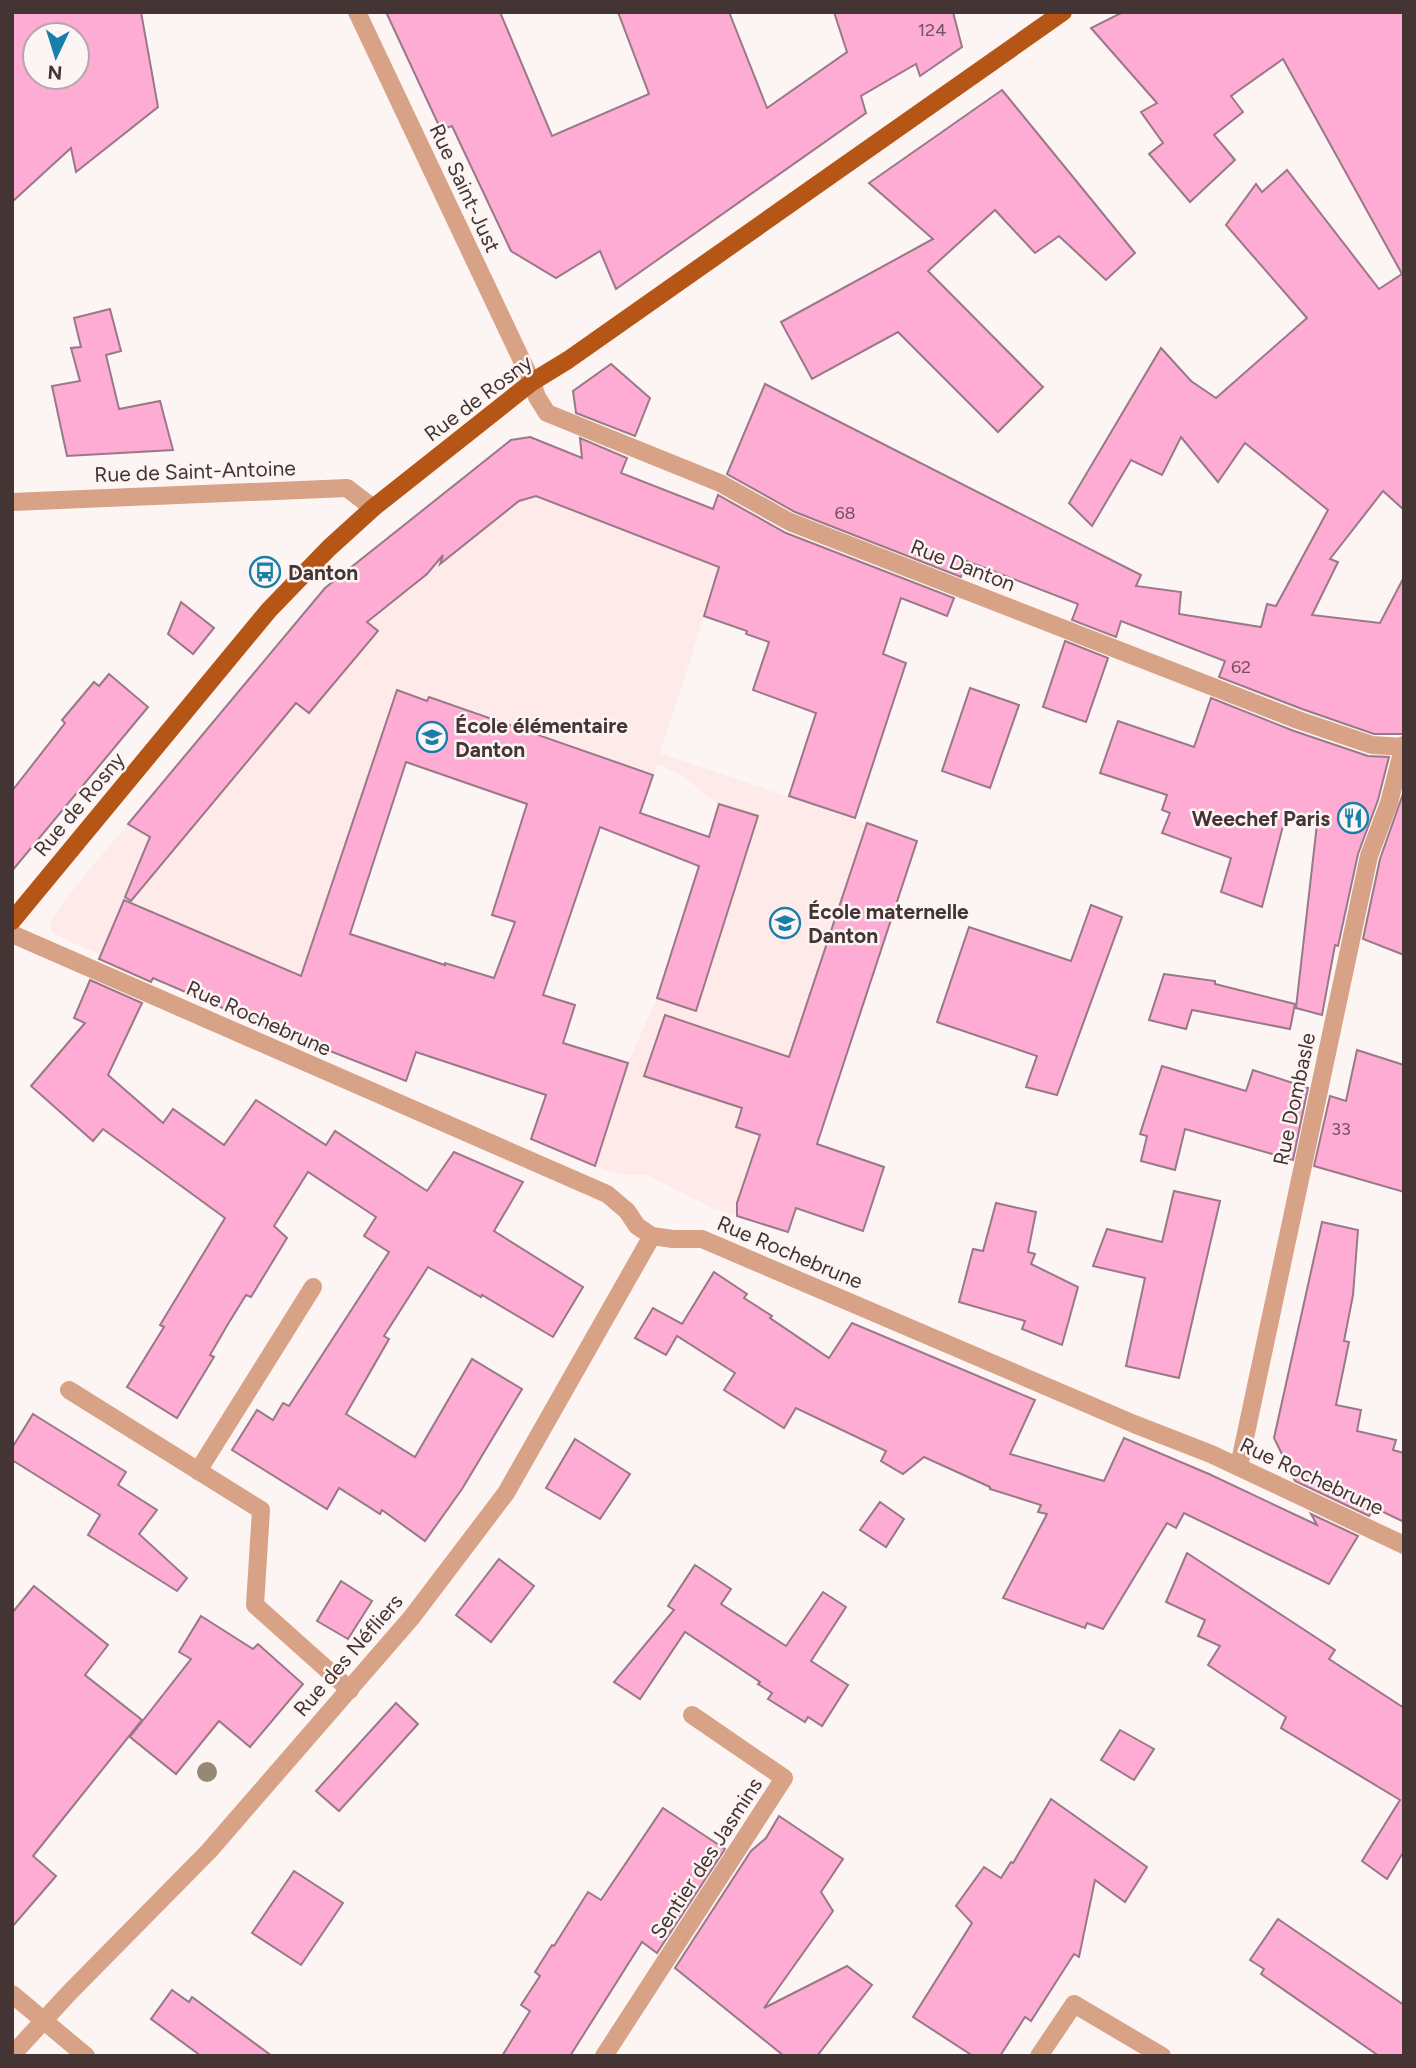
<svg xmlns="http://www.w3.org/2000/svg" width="1416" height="2068" font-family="Figtree,sans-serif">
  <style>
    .built { fill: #ffeaea }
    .building { fill: #feacd3; stroke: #997887; stroke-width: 2; fill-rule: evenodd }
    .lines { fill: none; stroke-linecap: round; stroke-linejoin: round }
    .minor { stroke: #d8a286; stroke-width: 18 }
    .major { stroke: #b55616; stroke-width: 18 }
    .tree { fill: #978876 }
    .labels { text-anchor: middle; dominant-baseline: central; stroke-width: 5; stroke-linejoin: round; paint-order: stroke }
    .number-label { font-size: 18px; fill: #72525c }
    .street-label { font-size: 21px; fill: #443434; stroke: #fdf4f4 }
    .poi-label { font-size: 21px; font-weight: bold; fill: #443434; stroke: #fdf4f4; text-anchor: start }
  </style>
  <rect width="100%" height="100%" fill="#fdf4f4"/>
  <polygon class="built" points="530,437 736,518 660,753 917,841 788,1232 712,1208 647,1175 623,1175 595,1166 628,1063 657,998 719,805 681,775 657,764 636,823 412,745 314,1044 236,1013 56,935 51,931 50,926 53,917 80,881 325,588 511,440"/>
  <g class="building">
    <path d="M12 12H141L158 107 76 172 71 148 12 202ZM35 35H77V77H35Z"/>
    <polygon points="386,12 500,12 552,136 649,94 618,12 729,12 767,108 847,52 834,12 953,12 962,47 920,76 916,64 861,96 866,113 616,289 600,251 556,278 511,251 452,126 441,130"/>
    <polygon points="1123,12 1404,12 1404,510 1383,491 1330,559 1338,562 1312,615 1380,623 1404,577 1404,734 1374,734 1302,709 1219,677 1225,661 1121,621 1116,637 1072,620 1078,604 967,561 961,577 795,512 727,474 765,384 1141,575 1136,586 1181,592 1179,614 1261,627 1267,604 1276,606 1328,510 1245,443 1218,482 1181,437 1162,475 1131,460 1092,526 1069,503 1161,348 1191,381 1216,398 1307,318 1226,225 1256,184 1262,192 1287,170 1379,289 1402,274 1283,59 1231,96 1243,112 1214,135 1235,160 1190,202 1149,154 1163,143 1141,112 1157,103 1091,28"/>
    <polygon points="1002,90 1135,253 1106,280 1059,236 1035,253 995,210 928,271 1043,387 998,432 898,332 812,379 781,322 933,239 869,183"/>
    <polygon points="110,309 121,351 106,355 119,409 160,401 173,450 67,456 52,386 80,381 71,348 81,347 74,318"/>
    <polygon points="611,364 650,398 635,436 576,413 573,391"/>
    <polygon points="530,437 582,458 580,438 627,458 621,473 713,509 718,495 786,533 954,598 947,616 901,598 883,654 906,663 855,818 789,796 816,713 753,690 769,642 746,634 747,631 704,616 719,567 536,496 519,501 440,564 443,555 427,574 367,622 378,631 309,713 296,703 131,901 125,897 150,837 128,824 325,588 511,440"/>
    <polygon points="181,602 214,628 193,654 168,634"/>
    <polygon points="1065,641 1108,658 1086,722 1043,707"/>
    <polygon points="109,674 148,707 12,871 12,791 65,723 62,720 94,682 99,686"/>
    <polygon points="970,688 1019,705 990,788 942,771"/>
    <path d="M397 690 427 701 429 697 653 775 640 813 709 837 719 804 758 816 696 1011 657 998 699 866 600 827 543 995 575 1005 563 1043 628 1063 595 1166 531 1139 546 1095 416 1052 406 1081 246 1018 153 978 151 982 99 959 124 900 301 976ZM406 762 527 804 492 915 515 922 494 978 445 963V965L350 934Z"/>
    <polygon points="1211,698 1294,731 1368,756 1389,757 1378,800 1358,854 1338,946 1335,945 1322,1015 1296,1008 1317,824 1285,818 1262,907 1221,892 1231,858 1162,833 1170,813 1162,810 1167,795 1100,773 1118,721 1194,747"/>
    <polygon points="1404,791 1404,955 1363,939 1380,859"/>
    <polygon points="867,823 917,841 817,1144 884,1167 863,1231 796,1208 788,1232 737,1216 737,1203 760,1135 736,1127 742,1108 644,1076 665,1015 789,1057"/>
    <polygon points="1091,905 1122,917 1057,1095 1026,1087 1037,1056 937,1022 969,927 1071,961"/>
    <polygon points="1164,974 1215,981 1215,984 1295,1004 1290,1029 1192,1010 1186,1029 1149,1020"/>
    <polygon points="90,980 142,1003 108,1075 163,1123 173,1109 224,1145 256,1100 326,1145 335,1131 427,1191 454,1152 523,1182 494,1231 583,1287 553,1337 482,1295 481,1297 428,1267 384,1336 389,1339 346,1414 415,1457 472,1359 522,1389 462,1489 425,1541 382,1510 380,1514 339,1488 327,1509 232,1450 257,1410 273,1420 283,1403 289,1406 389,1252 364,1236 376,1217 308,1172 274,1226 287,1238 251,1297 246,1295 228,1324 210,1355 214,1357 177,1418 127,1387 164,1327 160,1325 225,1218 103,1129 93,1141 31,1086 85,1023 74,1018"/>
    <polygon points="1357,1050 1404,1065 1404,1192 1314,1166 1330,1096 1346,1101"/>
    <polygon points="1162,1066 1246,1091 1253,1070 1308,1088 1293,1160 1185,1129 1175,1170 1141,1161 1147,1136 1140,1134"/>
    <polygon points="1174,1191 1220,1201 1179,1378 1126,1366 1145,1278 1093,1266 1107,1229 1162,1242"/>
    <polygon points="996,1203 1036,1212 1028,1252 1035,1254 1031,1264 1078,1287 1062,1345 1022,1329 1025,1321 959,1302 973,1249 983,1251"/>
    <polygon points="1322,1222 1358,1230 1353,1295 1344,1341 1349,1342 1336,1405 1361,1410 1357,1431 1396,1440 1393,1450 1404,1453 1404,1522 1375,1508 1369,1516 1295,1481 1274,1438"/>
    <polygon points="714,1272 747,1294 744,1298 772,1316 770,1318 829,1358 852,1323 1035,1400 1010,1454 1104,1481 1124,1438 1209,1474 1317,1525 1311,1514 1358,1536 1329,1584 1184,1513 1176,1528 1167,1523 1103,1629 1087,1623 1085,1628 1003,1598 1047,1514 1038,1512 1041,1505 990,1489 990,1487 924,1457 903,1474 881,1461 886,1451 796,1408 784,1428 724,1390 735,1373 677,1336 666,1355 635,1338 653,1308 682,1324"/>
    <polygon points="33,1414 126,1472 118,1485 157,1510 139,1534 187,1578 177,1591 88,1535 100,1515 12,1460 12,1448"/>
    <polygon points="575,1439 630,1474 600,1519 546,1488"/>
    <polygon points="880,1502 904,1519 886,1547 860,1530"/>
    <polygon points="1187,1553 1335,1650 1329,1659 1404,1708 1404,1851 1387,1879 1362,1861 1400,1800 1281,1728 1286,1717 1208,1665 1220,1646 1198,1636 1205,1620 1166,1602"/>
    <polygon points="499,1559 534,1586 491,1642 456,1615"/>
    <polygon points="695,1565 731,1589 721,1604 786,1646 823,1592 846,1607 811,1661 848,1685 822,1726 808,1717 805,1722 768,1699 772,1693 758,1684 760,1682 685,1632 640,1699 614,1682 674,1610 668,1606"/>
    <polygon points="341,1581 372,1601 348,1639 317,1621"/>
    <polygon points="34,1586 108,1645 85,1675 142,1720 33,1856 56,1876 12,1927 12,1613"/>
    <polygon points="201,1616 253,1649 258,1644 303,1684 250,1747 219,1721 176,1774 130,1737 191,1659 179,1652"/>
    <polygon points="396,1703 418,1724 339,1811 316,1791"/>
    <polygon points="1120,1730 1154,1749 1134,1780 1101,1760"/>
    <polygon points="1051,1799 1147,1867 1125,1902 1095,1880 1079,1957 1074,1954 1031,2021 1025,2017 1000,2056 973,2056 913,2017 972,1923 956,1906 984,1867 1001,1878 1011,1862 1013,1863"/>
    <polygon points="663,1808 725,1849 657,1953 642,1942 570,2056 502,2056 530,2011 521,2005 540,1976 535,1972 552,1945 554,1946 588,1892 601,1900"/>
    <polygon points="779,1816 843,1859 821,1892 833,1911 764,2008 847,1966 872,1985 817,2056 784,2056 675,1968 751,1851 766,1838"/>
    <polygon points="294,1871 343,1903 301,1965 252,1933"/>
    <polygon points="1278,1919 1404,2005 1404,2056 1379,2056 1261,1974 1264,1969 1250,1960"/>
    <polygon points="172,1990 189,2002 192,1997 272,2056 201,2056 151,2019"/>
  </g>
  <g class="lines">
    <g class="minor">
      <polyline points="357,12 532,382 537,397 547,413 720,483 790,522 1298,720 1372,745 1404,747"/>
      <polyline points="12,502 347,488 373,508"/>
      <polyline points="12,934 607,1194 627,1211 637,1226 652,1236 673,1239 702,1239 1134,1424 1211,1454 1404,1545"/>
      <polyline points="69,1390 261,1510 255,1605 350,1690"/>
      <polyline points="1239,1466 1369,856 1389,803 1404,745"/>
      <polyline points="198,1471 313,1287"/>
      <polyline points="12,1994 86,2056"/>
      <polyline points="12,2055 70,1992 209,1851 412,1617 506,1493 652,1236"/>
      <polyline points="604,2056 784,1778 692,1715"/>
      <polyline points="1039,2056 1074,2004 1162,2056"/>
    </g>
    <polyline class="major" points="12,921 269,610 329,548 373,508 532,382 568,360 1063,12"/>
  </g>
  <circle class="tree" cx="207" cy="1772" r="10"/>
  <defs>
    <g id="bus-ring" transform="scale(1.575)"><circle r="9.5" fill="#fdf4f4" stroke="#177fa9" stroke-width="1.5"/><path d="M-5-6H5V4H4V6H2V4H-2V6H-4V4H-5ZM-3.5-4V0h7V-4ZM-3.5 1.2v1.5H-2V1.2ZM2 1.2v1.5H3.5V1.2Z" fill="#177fa9"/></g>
    <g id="school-ring" transform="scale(1.575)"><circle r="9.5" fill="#fdf4f4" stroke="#177fa9" stroke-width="1.5"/><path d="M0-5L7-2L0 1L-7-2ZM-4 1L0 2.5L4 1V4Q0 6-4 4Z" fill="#177fa9"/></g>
    <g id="restaurant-ring" transform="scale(1.575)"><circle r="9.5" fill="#fdf4f4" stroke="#177fa9" stroke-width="1.5"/><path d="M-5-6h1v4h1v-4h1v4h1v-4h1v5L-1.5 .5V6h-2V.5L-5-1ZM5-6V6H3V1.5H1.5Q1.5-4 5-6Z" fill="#177fa9"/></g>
  </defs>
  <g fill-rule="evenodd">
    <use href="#bus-ring" x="265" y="572"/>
    <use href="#school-ring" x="432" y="737"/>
    <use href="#restaurant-ring" x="1353" y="818"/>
    <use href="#school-ring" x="785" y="923"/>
  </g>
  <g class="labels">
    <g class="number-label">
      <text x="932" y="30">124</text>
      <text x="845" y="513">68</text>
      <text x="1241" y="667">62</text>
      <text x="1341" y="1129">33</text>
    </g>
    <g class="street-label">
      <text transform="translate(465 188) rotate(65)">Rue Saint-Just</text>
      <text transform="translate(478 398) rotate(-37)">Rue de Rosny</text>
      <text transform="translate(195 471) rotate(-2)">Rue de Saint-Antoine</text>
      <text transform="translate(963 565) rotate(21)">Rue Danton</text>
      <text transform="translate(79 804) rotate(-50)">Rue de Rosny</text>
      <text transform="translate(259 1018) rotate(24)">Rue Rochebrune</text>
      <text transform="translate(1294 1099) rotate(-78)">Rue Dombasle</text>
      <text transform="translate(790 1252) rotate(23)">Rue Rochebrune</text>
      <text transform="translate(1312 1476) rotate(25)">Rue Rochebrune</text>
      <text transform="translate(348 1655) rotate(-49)">Rue des Néfliers</text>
      <text transform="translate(706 1858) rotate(-57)">Sentier des Jasmins</text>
    </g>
    <g class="poi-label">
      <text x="288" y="572">Danton</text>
      <text x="455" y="725">École élémentaire<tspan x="455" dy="24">Danton</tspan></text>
      <text x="1330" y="818" text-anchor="end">Weechef Paris</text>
      <text x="808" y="911">École maternelle<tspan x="808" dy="24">Danton</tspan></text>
    </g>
  </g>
  <rect width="1416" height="2068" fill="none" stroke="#443434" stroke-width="28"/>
  <g transform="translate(56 56) rotate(184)"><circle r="33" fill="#fdf4f4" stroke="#b3a7a7" stroke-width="2"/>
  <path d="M0-5L12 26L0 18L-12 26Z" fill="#177fa9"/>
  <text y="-10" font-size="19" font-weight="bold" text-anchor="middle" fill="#443434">N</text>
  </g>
</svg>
